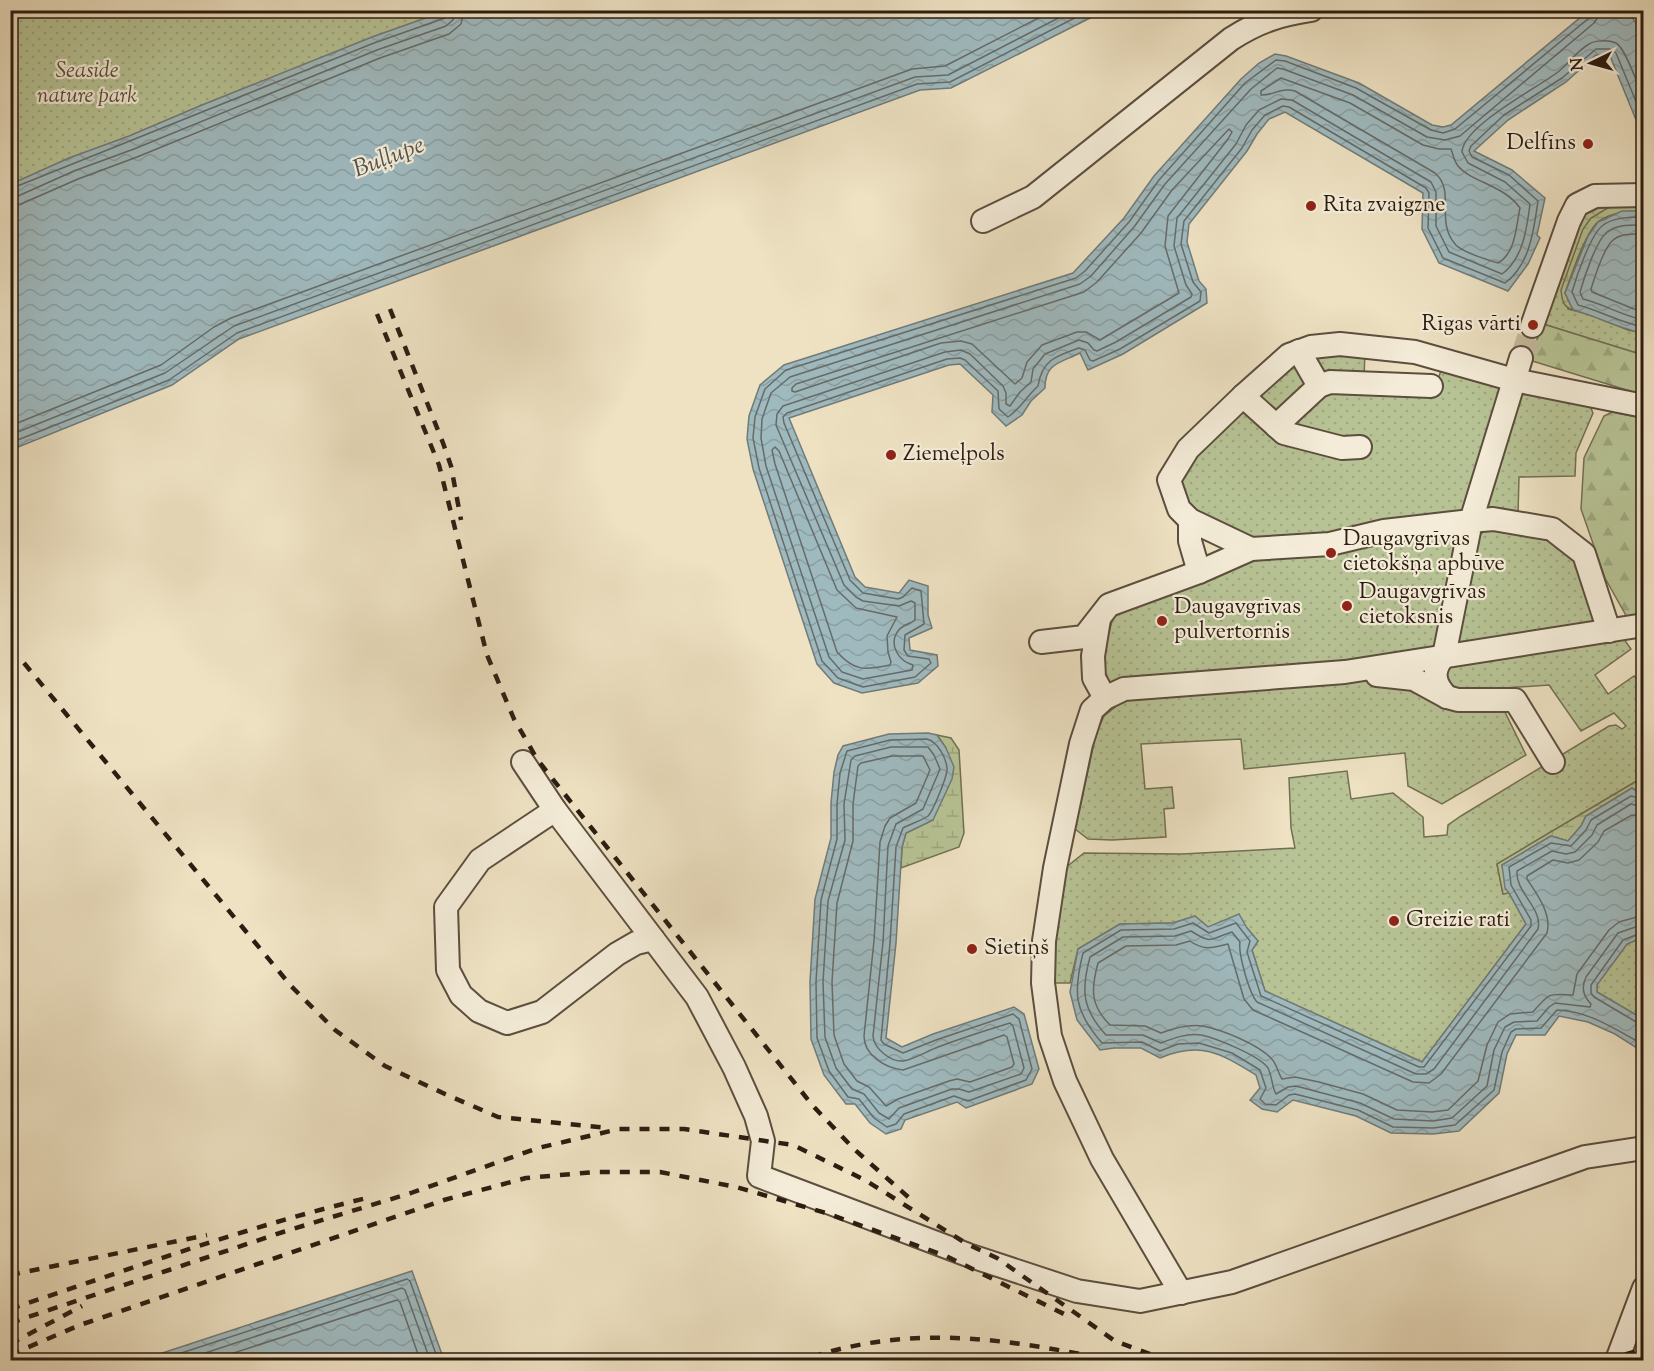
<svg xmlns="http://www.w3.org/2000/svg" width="1654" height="1371" font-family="'Sorts Mill Goudy',serif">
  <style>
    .grass { fill: url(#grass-dots); stroke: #727053; stroke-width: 1.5 }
    .forest { fill: url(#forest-firs); stroke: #727053; stroke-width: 1.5 }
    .wetland { fill: url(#wetland-marsh); stroke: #727053; stroke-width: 1.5 }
    .water { fill: url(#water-waves); stroke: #717b79; stroke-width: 1.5 }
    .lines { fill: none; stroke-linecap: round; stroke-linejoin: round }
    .shore { stroke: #666b68; stroke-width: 1.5 }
    .minor-tunnel { stroke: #c7ba9f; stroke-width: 22; stroke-dasharray: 22 11; stroke-linecap: butt }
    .minor-casing { stroke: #5c4e3e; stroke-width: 26 }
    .minor { stroke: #f4ecd8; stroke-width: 22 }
    .rail { stroke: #2c1c11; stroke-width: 4.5; stroke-dasharray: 10 10; stroke-linecap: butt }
    .poi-dot { fill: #8f2418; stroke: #f4ecd8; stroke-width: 2 }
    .labels { text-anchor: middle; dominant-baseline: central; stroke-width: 4.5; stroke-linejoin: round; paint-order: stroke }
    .park-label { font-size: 22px; font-style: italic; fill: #564e39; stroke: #f4ecd8 }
    .poi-label { font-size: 22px; fill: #2c1c11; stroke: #f4ecd8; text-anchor: start }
    .water-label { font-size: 24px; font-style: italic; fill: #54534e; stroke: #f4ecd8 }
  </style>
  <defs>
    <pattern id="grass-dots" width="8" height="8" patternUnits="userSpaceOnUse" patternTransform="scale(1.5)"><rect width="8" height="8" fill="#b7c395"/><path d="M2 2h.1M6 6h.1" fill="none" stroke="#9ea77f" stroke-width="1.8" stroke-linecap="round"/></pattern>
    <pattern id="forest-firs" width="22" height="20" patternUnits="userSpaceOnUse" patternTransform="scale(1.5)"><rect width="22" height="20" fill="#b7c395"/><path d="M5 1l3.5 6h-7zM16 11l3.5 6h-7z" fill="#9ea77f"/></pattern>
    <pattern id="wetland-marsh" width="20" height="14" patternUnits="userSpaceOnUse" patternTransform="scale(1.5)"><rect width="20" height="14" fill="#b7c395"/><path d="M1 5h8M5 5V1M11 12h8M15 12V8" fill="none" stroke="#9ea77f"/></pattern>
    <pattern id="water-waves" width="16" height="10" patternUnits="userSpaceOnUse" patternTransform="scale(1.5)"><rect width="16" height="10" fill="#9fbabf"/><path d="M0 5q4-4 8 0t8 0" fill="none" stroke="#899fa3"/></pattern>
  </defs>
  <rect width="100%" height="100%" fill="#eee2c3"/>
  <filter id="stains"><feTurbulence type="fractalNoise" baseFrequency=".00333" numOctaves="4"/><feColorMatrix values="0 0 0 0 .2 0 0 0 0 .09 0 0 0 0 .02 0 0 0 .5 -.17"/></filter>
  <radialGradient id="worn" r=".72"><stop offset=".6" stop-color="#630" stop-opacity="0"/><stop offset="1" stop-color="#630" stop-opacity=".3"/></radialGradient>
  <g class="grass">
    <polygon points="11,11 475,11 11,195"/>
    <polygon points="1643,202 1643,207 1611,206 1568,309 1592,315 1628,330 1643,333 1643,355 1543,324 1581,218 1590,207"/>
    <polygon points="1365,351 1364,378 1327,377 1311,354"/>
    <polygon points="1297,356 1331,385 1435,389 1443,364 1502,380 1469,513 1330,541 1250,538 1188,509 1181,484 1186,465"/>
    <polygon points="1532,391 1589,404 1593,413 1576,453 1575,476 1519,477 1518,515 1482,510 1516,396"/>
    <polygon points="1459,526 1441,649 1112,691 1100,669 1113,617 1123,607 1248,556"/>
    <polygon points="1486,529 1550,533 1581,557 1598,619 1593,627 1464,649 1455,635 1476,543 1480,535"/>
    <polygon points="1621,635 1631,649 1595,675 1608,694 1634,676 1643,685 1643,789 1635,782 1497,864 1503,894 1509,893 1526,924 1422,1062 1265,991 1252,950 1258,941 1247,928 1208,927 1195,916 1173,923 1120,924 1078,949 1070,983 1046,983 1059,873 1084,853 1182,854 1295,848 1291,828 1289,778 1347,771 1351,799 1393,793 1423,817 1424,837 1447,835 1448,825 1461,816 1609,726 1616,725 1622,729 1626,726 1614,713 1581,731 1549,685 1459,691 1447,685 1445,670 1457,660"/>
    <polygon points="1341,677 1375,681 1501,704 1526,755 1442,804 1408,786 1405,753 1244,769 1241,739 1141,744 1145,789 1172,787 1174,808 1164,809 1166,837 1112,840 1088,839 1075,829 1096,734 1104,716 1128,697"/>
    <polygon points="1643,937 1643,1019 1597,992 1597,984 1627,944"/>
  </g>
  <g class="forest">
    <polygon points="1543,324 1643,355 1643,395 1529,360"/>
    <polygon points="1612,412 1643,418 1643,616 1628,619 1605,578 1581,509 1584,458 1604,416"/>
  </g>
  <g class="wetland">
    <path d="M1611 206 1643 207V211C1628 211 1612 212 1599 221 1586 230 1571 276 1565 293L1573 310C1563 307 1562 300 1561 290L1583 229 1591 218Z"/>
    <polygon points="937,735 951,738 959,750 964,833 959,847 901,868 902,847 906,833 933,820 946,748"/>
    <polygon points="1635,782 1643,789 1643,795 1632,788 1586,816 1581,826 1568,841 1551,836 1502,865 1509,893 1503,894 1497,864"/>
  </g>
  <g class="water">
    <polygon points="448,10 1104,10 1104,11 951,88 920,90 239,339 172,385 11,450 11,184 69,158 129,136 202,105 372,37"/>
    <path d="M1591 10 1620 11 1630 14 1643 34V137L1610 56 1596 55 1566 82 1508 120 1474 151 1512 170 1545 198 1537 235 1540 238 1528 264 1508 291 1439 263 1422 229 1423 193 1285 112 1269 119 1257 134 1247 151 1189 224 1187 242 1199 281 1206 289 1207 303 1123 354 1088 370 1080 353C1060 363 1045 363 1045 388L1031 401 1022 415 1006 426 992 412 993 395 960 364 949 365 789 418 855 577 865 587 899 593 909 580 928 586V615L932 628 909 638 910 650 937 655 938 666 918 683 862 693 834 683 817 664 753 469 747 439 749 416 760 385 784 365 1073 273 1124 218 1154 176 1241 79 1259 63 1275 54 1286 56 1359 83 1432 125 1443 127 1451 125 1587 12Z"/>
    <path d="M1622 211H1643V333C1619 329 1597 316 1573 310L1565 293 1588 236 1598 222Z"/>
    <polygon points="928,733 937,735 946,748 954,767 952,779 933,820 906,833 902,847 896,943 886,1038 902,1047 933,1034 1014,1007 1024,1014 1039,1069 1032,1084 966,1108 957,1102 905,1120 901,1129 886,1134 870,1123 855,1104 846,1104 824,1075 811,1039 810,982 815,899 831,838 831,803 834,772 838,755 843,746 889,734"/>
    <path d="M1632 788 1643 795V937L1627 944 1597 985V992L1643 1019V1052L1615 1034 1588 1022 1559 1016 1545 1035H1516L1507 1054 1499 1093 1459 1131 1433 1134 1391 1133 1356 1116 1293 1100 1277 1112 1262 1109 1250 1100 1260 1088 1256 1075C1220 1053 1201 1041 1160 1058L1141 1048H1114L1100 1050 1077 1020 1070 992 1078 949 1120 924 1173 923 1195 916 1208 927 1239 914 1247 928 1258 941 1252 950 1265 991 1422 1062 1526 924 1509 893 1505 888 1502 865 1551 836 1568 841 1581 826 1586 816Z"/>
    <polygon points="412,1271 444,1360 141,1360"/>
  </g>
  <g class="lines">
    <g class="shore">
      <path d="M1591 10 1589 18 1455 129 1443 133 1431 130 1356 88 1285 61 1276 60 1245 83 1159 180 1129 222 1085 271 1076 278 786 370 765 389 755 417 753 438 759 468 822 661 838 678 863 687 915 677 931 663 929 659 908 656 904 650 905 635 924 624 921 591 912 588 903 597 898 599 863 593 850 580 784 423 783 417 787 413 947 359 960 358 965 360 998 391 999 409 1008 417C1020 409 1027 396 1038 386 1042 360 1056 356 1079 348L1085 350 1090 360 1093 361 1120 349 1200 301 1201 292 1193 282 1181 244 1184 221 1242 148 1252 130 1265 115 1283 106 1289 107 1426 188 1429 193 1428 228 1443 258 1505 283C1530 265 1534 229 1538 201L1509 175 1472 157 1469 151 1471 146 1504 115 1562 78 1596 49H1610L1616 53 1644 121"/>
      <path d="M1599 10 1598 17 1594 23 1460 136 1445 140 1427 137 1353 95 1283 69 1277 68 1251 89 1165 184 1134 227 1091 276 1080 284 790 377 771 393 762 419 761 438 766 466 829 657 842 672 863 679 912 670 913 665C899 661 888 645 898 631 902 625 910 624 915 620V603L911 601 899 606 863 601 856 597 844 585 776 425 777 414 783 406 945 352 961 350 970 354 1003 386 1006 393V404L1010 406 1020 392 1031 382 1033 369 1045 354 1079 340 1088 343 1094 350 1097 351 1116 342 1191 297 1192 294 1186 285 1174 246 1177 218 1236 144 1246 125 1259 110 1281 99 1292 100 1431 182 1436 192V226L1449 252 1502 274C1523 259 1527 228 1530 204L1505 182 1468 163 1462 152C1463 126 1537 88 1558 72 1569 63 1577 51 1589 44 1595 40 1609 40 1616 43 1626 48 1639 89 1644 100"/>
      <path d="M1281 78 1350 103 1423 145 1439 149H1451C1453 154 1454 161 1458 166 1471 182 1504 185 1520 208 1516 226 1516 253 1498 263 1488 260 1461 252 1455 244 1435 221 1456 191 1435 173L1295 91C1281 87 1272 96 1261 95V91Z"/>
      <polygon points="1229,129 1232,132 1228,139 1168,216 1165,246 1179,293 1100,340 1086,332 1077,332 1042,345 1027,362 1022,378 1015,384 972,344 961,341 941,343 795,392 792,391 792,388 796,384 1084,292 1097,282 1141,233 1172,190"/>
      <polyline points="10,189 374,43 445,18 447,10"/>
      <polyline points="10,197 18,196 74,171 134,149 377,50 446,26 453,20 455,10"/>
      <polyline points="10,206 21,204 78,179 137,157 380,58 449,34 461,24 464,10"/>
      <path d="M1644 217C1630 217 1613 217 1602 226 1590 236 1576 278 1572 292L1578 305C1601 311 1621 323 1644 327"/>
      <path d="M1644 225C1631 225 1618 224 1607 232 1596 241 1584 278 1580 292L1583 299C1604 304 1622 316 1644 320"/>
      <path d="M1644 234C1633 234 1620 233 1612 241 1603 250 1595 276 1591 289L1592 292 1634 309 1644 310"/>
      <polyline points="10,426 161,365 214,327 231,318 912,69 945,66 1054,10"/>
      <polyline points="10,435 165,373 234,326 915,77 948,75 1074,10"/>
      <polyline points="10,443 169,380 237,333 917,84 950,82 1090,10"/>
      <path d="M775 447 779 451 837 590 856 608 897 617 887 636 888 652 891 662 890 665C865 670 855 672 837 652L775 464 772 450Z"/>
      <path d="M927 739C938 742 946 758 947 768 948 775 933 811 928 816 921 821 910 824 903 828L896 847 890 943 881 1040 884 1044 903 1053 936 1040 1013 1014 1019 1019 1032 1069 1026 1080 968 1101 954 1096 904 1114 896 1124 887 1127 874 1118 859 1099 848 1097 829 1071 817 1038 816 982 821 900 837 839V804L840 773 847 751 890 740Z"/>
      <path d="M891 747H928L934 755 940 769 923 809 896 824 888 846 883 942 873 1036C874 1049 891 1062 903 1061 915 1059 927 1051 938 1047 962 1038 987 1030 1010 1023L1013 1026 1024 1068 1021 1074 969 1092 959 1089H952L899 1108 889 1119 879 1113 864 1094 852 1089 836 1068 825 1037 823 982 828 901 845 840 844 804 851 760 855 756Z"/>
      <path d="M892 756H923L930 770 916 803 890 818 885 826 880 842 874 941 864 1036C864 1055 885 1068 903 1070L1004 1035 1007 1037 1014 1064 1012 1067 970 1082 957 1079 949 1081 898 1099 886 1106 869 1087 857 1081 844 1064 834 1035 832 982 837 903 853 841V804L858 766 861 763Z"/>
      <path d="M1644 799 1631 796 1591 820 1586 830 1571 846 1551 843 1509 867 1511 885 1531 920V926L1424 1067H1419L1261 996 1247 952 1250 941 1236 923 1209 933 1193 923 1174 929 1121 930 1083 953C1073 993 1074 1011 1102 1043L1142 1042 1160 1051 1178 1044 1199 1043 1232 1053 1260 1070 1266 1088 1260 1099 1265 1104 1276 1105 1289 1095 1295 1094 1358 1110 1393 1127 1433 1128 1455 1125 1494 1090 1502 1052 1511 1032 1516 1029 1541 1028 1557 1010C1590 1011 1616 1030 1644 1045"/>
      <path d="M1644 807 1631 804 1597 825 1592 835 1575 852 1566 854 1552 851 1517 871C1515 892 1543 908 1538 929L1434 1069 1426 1074H1416L1257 1002C1249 993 1238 953 1240 942L1232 932C1209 939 1213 945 1191 931L1175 936 1123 937 1090 957C1081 990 1082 1009 1106 1035H1143L1161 1043C1174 1038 1187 1033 1201 1035 1216 1038 1260 1056 1268 1068 1272 1076 1272 1087 1276 1094L1288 1087 1296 1086 1360 1103 1394 1119 1433 1121 1452 1118 1487 1086 1494 1050 1505 1027 1514 1022 1537 1021 1549 1007 1555 1003 1590 1007 1591 1004C1583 996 1581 987 1586 977L1618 933 1644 924"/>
      <path d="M1644 816 1632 815 1604 831 1598 842 1579 860 1568 863 1553 860 1527 876V879C1537 894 1552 914 1547 933L1441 1074 1429 1083 1413 1082 1253 1010 1244 999 1228 944C1212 948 1204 951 1190 941L1176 945 1126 946 1098 963C1091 989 1090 1005 1110 1025L1145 1026 1161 1033C1174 1028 1189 1024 1203 1026 1223 1030 1257 1044 1271 1058 1277 1064 1278 1073 1282 1079L1295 1077 1319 1082 1363 1094 1397 1110 1432 1112 1448 1110 1478 1081 1487 1045 1498 1022 1510 1014 1533 1012C1550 992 1548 994 1573 995L1577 974 1609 930 1619 922 1644 915"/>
      <polyline points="1644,932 1623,940 1591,985 1591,993 1594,997 1638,1023 1644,1023"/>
      <polyline points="160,1360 407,1279 410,1281 438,1360"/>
      <polyline points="184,1360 402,1288 405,1290 430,1360"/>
      <polyline points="212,1360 397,1300 400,1302 420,1360"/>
    </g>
    <polyline class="minor-tunnel" points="1521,358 1532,326"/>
    <g class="minor-casing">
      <g id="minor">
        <path d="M983 221 1033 197 1231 39C1259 21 1279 15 1311 10"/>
        <polyline points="1532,326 1569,221 1577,205 1595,196 1644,195"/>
        <polyline points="1299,351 1319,386"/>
        <polyline points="1243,396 1284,433 1342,448 1360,447"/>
        <polyline points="1276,426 1319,386 1330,382 1431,386"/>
        <polyline points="1190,520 1190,541 1199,572"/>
        <polyline points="1251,549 1190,520 1179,509 1169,480 1188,449 1243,396 1289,355 1311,347 1340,344 1415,352 1514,380 1644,406"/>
        <polyline points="1099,619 1093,656 1094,678 1105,698"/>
        <polyline points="1041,642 1084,637 1109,605 1199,572 1251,549 1330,544 1384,531 1471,521 1521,358"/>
        <polyline points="1377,675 1414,679 1447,697 1458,700 1515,700 1553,762"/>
        <path d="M1447 697C1434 684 1431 671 1444 656L1471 521 1493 519 1552 529 1584 554 1609 631"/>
        <polyline points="523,762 555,810 653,939"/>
        <polyline points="555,810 480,860 446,907 448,970 461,995 479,1011 507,1023 542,1012 617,954 636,943 653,939 697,997 734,1067 756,1116 763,1141 759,1176 968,1255 1077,1291 1140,1301 1232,1282 1585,1157 1644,1148"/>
        <polyline points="1181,1293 1102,1159 1065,1081 1050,1036 1043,983 1044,941 1055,868 1081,744 1092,710 1105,698 1124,689 1345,672 1644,625"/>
        <polyline points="1617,1360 1644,1288"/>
      </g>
    </g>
    <use href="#minor" class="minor"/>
    <g class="rail">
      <polyline points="390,309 443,443 451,466 461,520"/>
      <polyline points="377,314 439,465 487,655 514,719 537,759 551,777 813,1106 854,1149 915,1203"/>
      <polyline points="24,663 291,986 335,1030 385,1066 445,1094 498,1117 607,1128"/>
      <polyline points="10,1275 207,1235"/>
      <path d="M10 1309C130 1269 249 1226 371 1197"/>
      <polyline points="10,1323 283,1232 411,1193 538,1148 619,1129 684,1129 793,1145 865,1180 967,1244 997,1258 1115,1341 1166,1360"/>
      <polyline points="10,1344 82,1306"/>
      <polyline points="10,1355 80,1325 444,1200 526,1178 595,1172 660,1172 736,1187 826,1213 946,1256 1064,1314"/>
      <path d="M812 1357C913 1324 1008 1339 1110 1360"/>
      <polyline points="1606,1360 1644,1349"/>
    </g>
  </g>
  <g class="poi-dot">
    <circle cx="1588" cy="144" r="6"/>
    <circle cx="1311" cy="206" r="6"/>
    <circle cx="1533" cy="325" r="6"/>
    <circle cx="891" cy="455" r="6"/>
    <circle cx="1331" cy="553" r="6"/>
    <circle cx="1347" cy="606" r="6"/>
    <circle cx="1162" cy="621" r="6"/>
    <circle cx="1394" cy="921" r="6"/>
    <circle cx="972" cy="949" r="6"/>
  </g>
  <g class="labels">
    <g class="park-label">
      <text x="87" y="72">Seaside<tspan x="87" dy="25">nature park</tspan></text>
    </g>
    <g class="poi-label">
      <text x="1576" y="144" text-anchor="end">Delfīns</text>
      <text x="1323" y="206">Rīta zvaigzne</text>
      <text x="1521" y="325" text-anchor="end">Rīgas vārti</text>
      <text x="903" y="455">Ziemeļpols</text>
      <text x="1343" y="540">Daugavgrīvas<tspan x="1343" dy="25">cietokšņa apbūve</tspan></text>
      <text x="1359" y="593">Daugavgrīvas<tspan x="1359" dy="25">cietoksnis</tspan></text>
      <text x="1174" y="608">Daugavgrīvas<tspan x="1174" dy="25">pulvertornis</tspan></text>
      <text x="1406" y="921">Greizie rati</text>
      <text x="984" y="949">Sietiņš</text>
    </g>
    <g class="water-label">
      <text transform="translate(389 158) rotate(-21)">Buļļupe</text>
    </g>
  </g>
  <rect width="1654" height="1371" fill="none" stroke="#eee2c3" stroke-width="36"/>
  <rect x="12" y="12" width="1630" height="1347" fill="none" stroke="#2c1c11" stroke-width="3"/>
  <rect x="18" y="18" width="1618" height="1335" fill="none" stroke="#2c1c11" stroke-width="1.5"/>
  <g transform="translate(1591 63) rotate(265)" stroke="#f4ecd8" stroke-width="4.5" paint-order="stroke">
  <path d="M0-4.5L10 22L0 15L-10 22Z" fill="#2c1c11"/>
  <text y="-9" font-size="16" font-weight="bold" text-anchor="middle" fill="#2c1c11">N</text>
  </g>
  <rect width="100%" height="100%" filter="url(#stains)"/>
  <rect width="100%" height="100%" fill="url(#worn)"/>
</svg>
